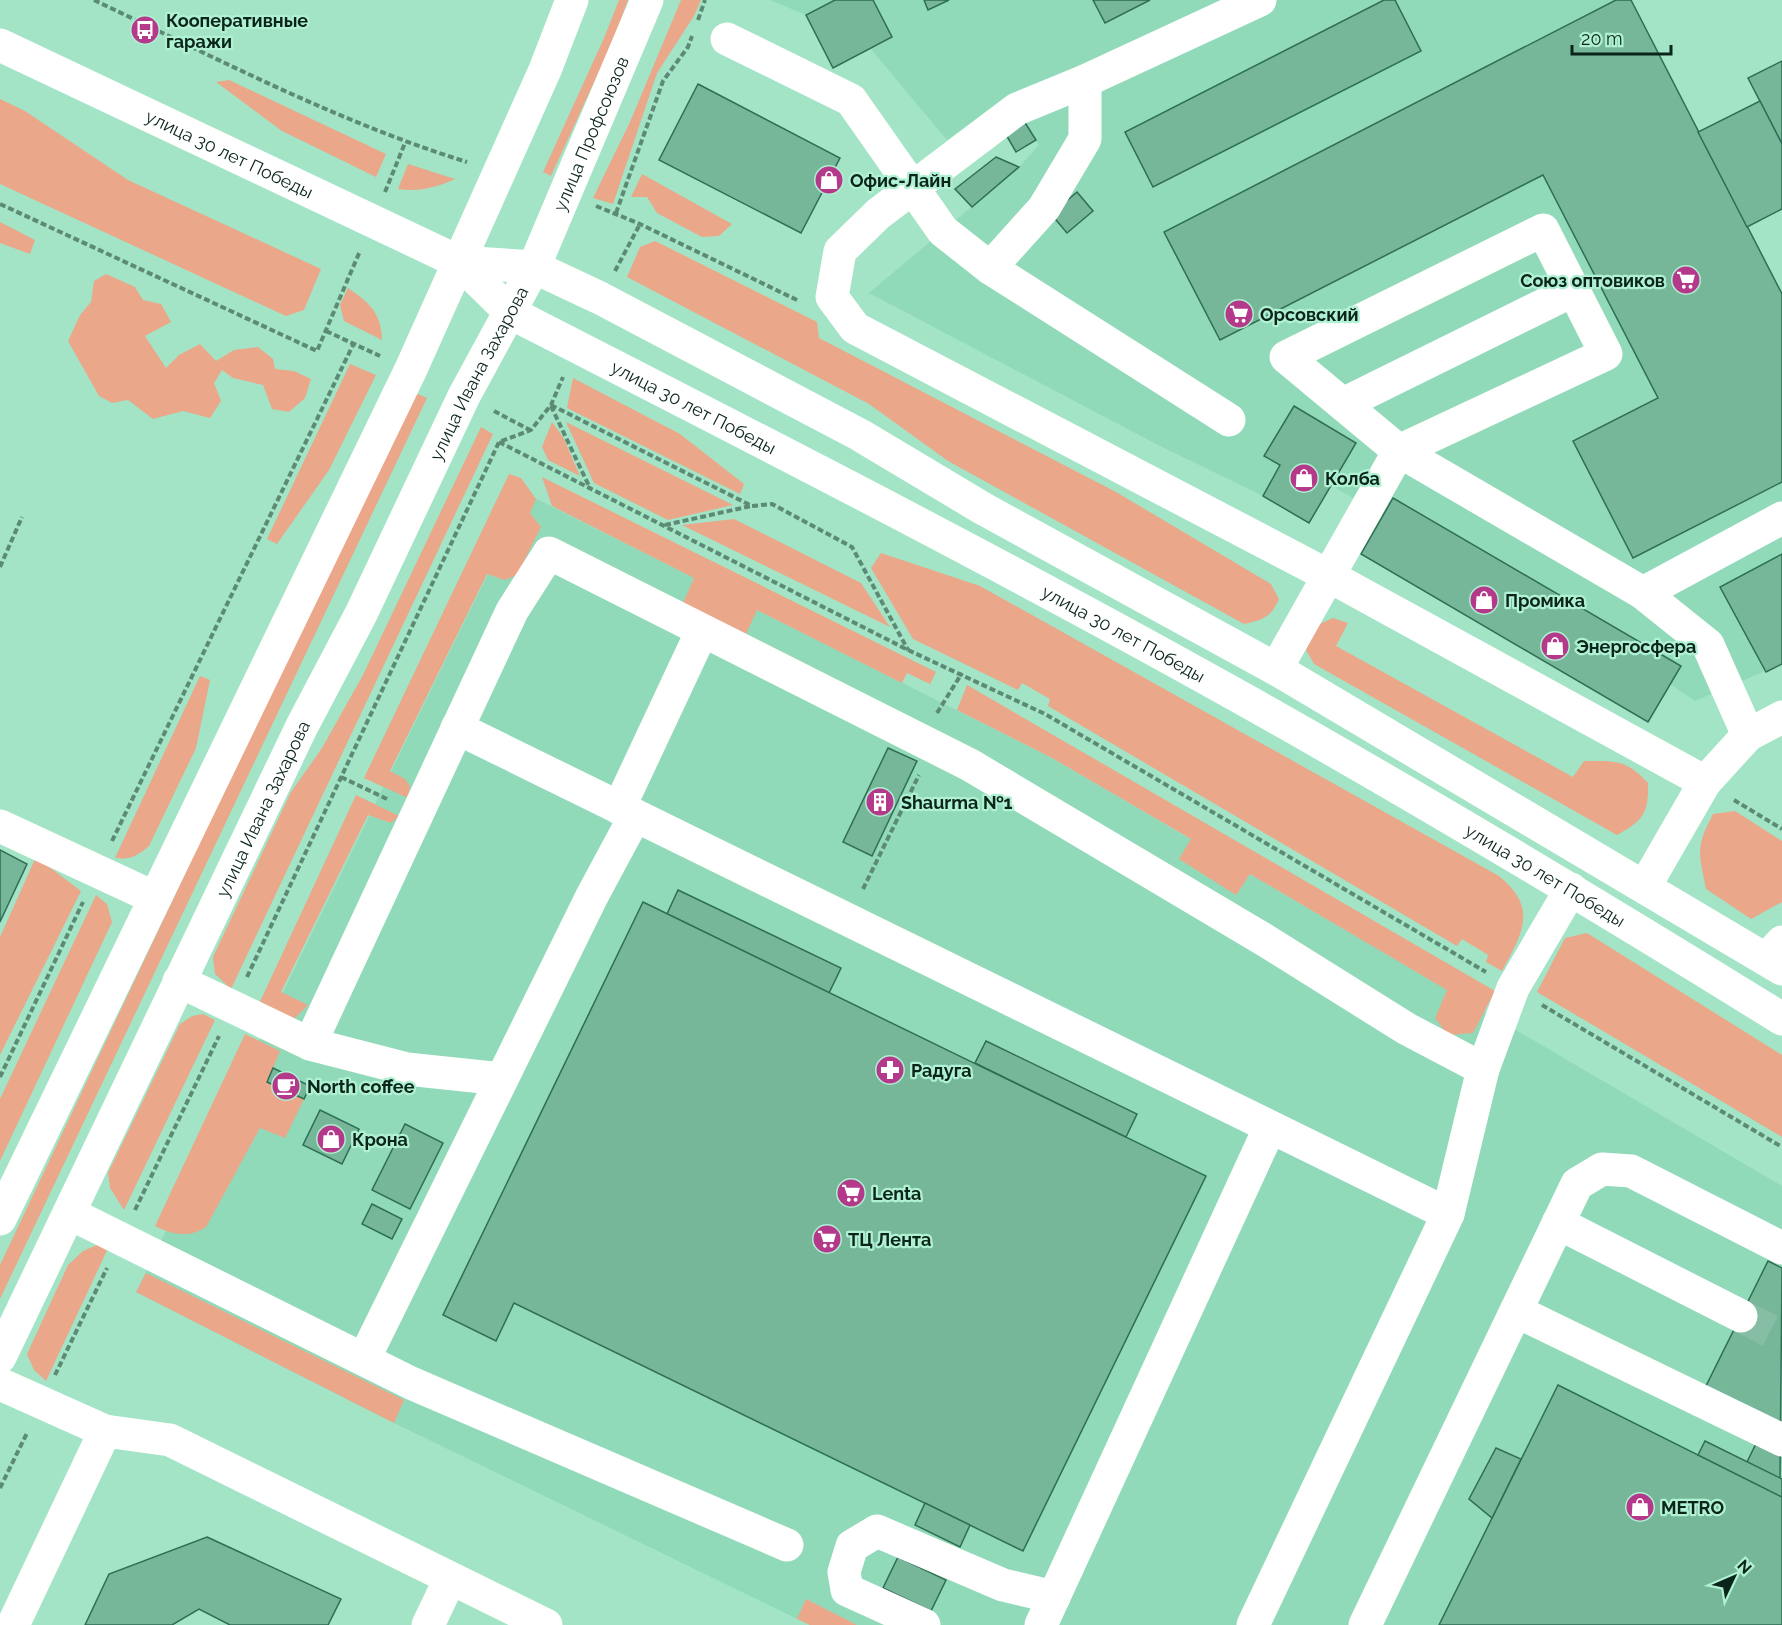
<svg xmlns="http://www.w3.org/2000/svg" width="1782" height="1625" font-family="Raleway,sans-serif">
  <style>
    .built { fill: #91dab9 }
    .green { fill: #eba789 }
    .building { fill: #76b699; stroke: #2f6e55; stroke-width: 1.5 }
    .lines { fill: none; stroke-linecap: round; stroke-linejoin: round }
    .minor-tunnel { stroke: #85bea4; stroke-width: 33; stroke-dasharray: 33 16; stroke-linecap: butt }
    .path { stroke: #5c8a75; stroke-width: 4; stroke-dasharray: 6 3; stroke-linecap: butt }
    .minor { stroke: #fff; stroke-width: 33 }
    .major { stroke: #fff; stroke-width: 33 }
    .labels { text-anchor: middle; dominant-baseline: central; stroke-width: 4.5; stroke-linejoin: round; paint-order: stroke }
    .poi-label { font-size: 18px; font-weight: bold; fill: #0b251a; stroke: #b0f1d3; text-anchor: start }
    .street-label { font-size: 18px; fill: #0b251a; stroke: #b0f1d3 }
  </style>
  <rect width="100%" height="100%" fill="#a3e4c6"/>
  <g class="built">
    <polygon points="770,0 1631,0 1782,294 1782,664 1695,701 1670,684 1680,665 1393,498 1383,516 1331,485 1294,406 1265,456 1280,465 1263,496 1156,444 869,293 1019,167 1039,145 1009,95 947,140 871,49 833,68 806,15"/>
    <polygon points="527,494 1052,758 1782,1186 1782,1625 810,1625 394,1423 136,1292"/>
  </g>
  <g class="green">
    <polygon points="619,0 628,0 612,43 551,176 543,172 604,38"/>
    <polygon points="681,0 701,0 694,16 657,73 613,204 593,198 630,122"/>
    <polygon points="229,80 386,154 376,177 282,131 216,82"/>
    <polygon points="0,99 25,111 128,180 321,269 304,310 286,316 0,184"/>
    <path d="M408 164 455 179C435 188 419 192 398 189Z"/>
    <polygon points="642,174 732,224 719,236 702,237 657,213 647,197 631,197"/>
    <polygon points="0,222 35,240 30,254 0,243"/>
    <path d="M655 241 817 322 819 338 1116 492 1271 584 1279 599C1271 617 1263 620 1244 624L948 461 869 404 627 277 640 247Z"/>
    <polygon points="106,274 135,287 143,300 161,304 171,322 145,336 166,368 179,355 200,344 216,361 234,350 258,347 273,359 275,369 294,371 311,379 305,398 289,412 272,409 263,385 233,378 222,370 214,383 221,401 210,418 183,411 153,419 128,400 112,403 99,396 68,341 80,315 91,302 94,281"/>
    <path d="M348 288C370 303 381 313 382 340L344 321 340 305Z"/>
    <polygon points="350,364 376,375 329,470 277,544 267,539"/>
    <polygon points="573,378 680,434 744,484 740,494 567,408"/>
    <polygon points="413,392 427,398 0,1299 0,1265"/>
    <polygon points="552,422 563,437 580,476 548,460 542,447"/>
    <polygon points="566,422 733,505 668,520 594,483"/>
    <polygon points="481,427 493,434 231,989 215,974 213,957 291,792 322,748 363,675"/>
    <polygon points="509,474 521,478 536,499 530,513 541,527 517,575 505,580 487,574 390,771 405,779 410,786 408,798 364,778"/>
    <polygon points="542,477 936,672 930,684 907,673 902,683 757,610 746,634 683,603 694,578 552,506"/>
    <polygon points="734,519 861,583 890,627 682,525"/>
    <path d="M881 553 980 586 1499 876C1539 909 1522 933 1502 971L1486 962 1488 955 1462 939 1457 946 1048 706 1050 699 1022 683 1018 690 913 639 871 568Z"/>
    <path d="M1333 618 1348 623 1336 646 1573 777 1584 761C1615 761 1626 759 1648 783 1649 813 1643 821 1617 835L1314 664 1306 650 1317 625Z"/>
    <path d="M200 676 210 680 196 748 149 846C137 856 131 860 115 858Z"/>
    <polygon points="967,685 1495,991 1473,1033 1448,1035 1435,1018 1447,990 1250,874 1236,895 1179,859 1191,839 1052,758 957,710"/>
    <polygon points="356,795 399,816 391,823 368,815 281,992 308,1005 294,1019 258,1006"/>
    <path d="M1735 811 1782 841V902L1751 919 1706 889C1699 853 1695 848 1713 814Z"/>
    <polygon points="36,857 81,891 0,1055 0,937"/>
    <polygon points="96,895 107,904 112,922 0,1161 0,1099"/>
    <polygon points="1587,933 1782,1055 1782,1137 1537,992 1565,938"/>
    <polygon points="203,1014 215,1020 124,1210 110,1188 108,1173 180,1024 192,1016"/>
    <path d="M245 1034 280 1051 267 1082 304 1099 285 1138 260 1128 206 1227C189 1238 173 1235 155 1226Z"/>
    <polygon points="110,1244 46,1381 34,1370 27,1354 68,1265 83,1251 97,1245"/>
    <polygon points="146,1273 404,1400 394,1423 136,1292"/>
    <polygon points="806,1599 857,1625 810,1625 797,1619"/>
  </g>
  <g class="building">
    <polygon points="835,0 873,0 892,37 833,68 806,15"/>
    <polygon points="924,0 949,0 928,10"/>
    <polygon points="1093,0 1150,0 1105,23"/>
    <polygon points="1384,0 1395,0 1421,51 1153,187 1125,132"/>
    <polygon points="1616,0 1631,0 1782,294 1782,482 1633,558 1573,441 1658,398 1543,175 1220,340 1164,232"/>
    <polygon points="1782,61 1782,144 1748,78"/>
    <polygon points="698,84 840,158 801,233 659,160"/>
    <polygon points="1760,101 1782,144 1782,209 1747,227 1698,132"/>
    <polygon points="1024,121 1036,140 1016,152 1005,133"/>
    <polygon points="996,157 1019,167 972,207 955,189"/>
    <polygon points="1077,192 1093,211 1067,233 1051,214"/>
    <polygon points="1294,406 1356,443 1309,523 1263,496 1280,465 1264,456"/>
    <polygon points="1393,498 1681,666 1648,722 1361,554"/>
    <polygon points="1782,554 1782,664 1766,672 1720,587"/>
    <polygon points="888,748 917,761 872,856 843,842"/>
    <polygon points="0,850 27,864 0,922"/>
    <polygon points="678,890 841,968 829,993 667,914"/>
    <polygon points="643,902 1206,1176 1023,1551 514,1303 496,1341 443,1315"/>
    <polygon points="986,1041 1137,1114 1126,1137 975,1063"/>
    <polygon points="273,1068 310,1086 304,1099 267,1082"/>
    <polygon points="320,1110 359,1129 342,1164 303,1145"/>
    <polygon points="405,1124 443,1143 410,1209 372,1190"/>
    <polygon points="372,1204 402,1219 392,1239 362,1224"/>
    <polygon points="1768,1261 1782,1268 1780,1479 1747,1462 1767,1421 1704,1390"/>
    <polygon points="1558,1385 1782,1497 1782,1625 1439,1625"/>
    <polygon points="1705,1441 1782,1479 1782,1497 1698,1455"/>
    <polygon points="1496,1448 1521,1459 1492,1518 1469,1499"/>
    <polygon points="925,1503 970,1525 960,1547 915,1525"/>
    <polygon points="207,1537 341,1599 328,1625 230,1625 199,1609 172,1625 85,1625 109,1574"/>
    <polygon points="898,1557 946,1580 931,1611 883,1588"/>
  </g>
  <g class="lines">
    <polyline class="minor-tunnel" points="1741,1316 1782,1337"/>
    <g class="path">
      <path d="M94 0C216 58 338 122 467 162"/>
      <polyline points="698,20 705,0"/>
      <polyline points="385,192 405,143"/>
      <polyline points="0,204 317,351 360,251"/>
      <polyline points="596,206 640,224 799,301"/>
      <polyline points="616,213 663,81 688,47 692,36"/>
      <polyline points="615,271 640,224"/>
      <polyline points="326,331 380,356"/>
      <polyline points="551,405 752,506 772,504 852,547 908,650"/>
      <polyline points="551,406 589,486"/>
      <polyline points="494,411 530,430"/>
      <polyline points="499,442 908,650 1045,714 1486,972"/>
      <polyline points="665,525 751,506"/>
      <polyline points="0,567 22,517"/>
      <polyline points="937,713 962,673"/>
      <polyline points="341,777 389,800"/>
      <polyline points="1734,800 1782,829"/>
      <polyline points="112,841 353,345"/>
      <polyline points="863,889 919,775"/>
      <polyline points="247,977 499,442 531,430 551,405 563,377"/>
      <polyline points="1542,1005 1782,1147"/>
      <polyline points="0,1077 83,902"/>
      <polyline points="135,1210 219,1036"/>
      <polyline points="55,1375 107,1268"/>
      <polyline points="0,1488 27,1433"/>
    </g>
    <g class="minor">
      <polyline points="1260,0 1085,81 1017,109 878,214 840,251 832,297 855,328 1329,576 1705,782"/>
      <polyline points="727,39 851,100 943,231 990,268 1229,420"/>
      <polyline points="990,268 1044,208 1085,139 1085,81"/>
      <polyline points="1343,404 1574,290"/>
      <polyline points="1643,593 1782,518"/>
      <polyline points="1276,669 1399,451 1606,354 1543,230 1286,357 1399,451 1643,593 1708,645 1748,735"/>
      <polyline points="457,728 1448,1214"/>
      <polyline points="619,808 702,631"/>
      <polyline points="0,826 155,898"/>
      <polyline points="1645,886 1705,782 1748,735 1782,717"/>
      <polyline points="1766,959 1782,942"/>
      <polyline points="179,981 310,1044 407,1069 502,1079 592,896 635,816"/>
      <polyline points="310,1044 512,611 549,553 970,765 1263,939 1407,1029 1483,1069"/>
      <polyline points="69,1213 411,1383 787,1545"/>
      <polyline points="1558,1223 1741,1316"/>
      <polyline points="1516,1311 1782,1440"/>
      <polyline points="364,1359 502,1079"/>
      <polyline points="0,1384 105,1431 170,1440 546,1625"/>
      <polyline points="13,1625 105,1431"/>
      <polyline points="428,1625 450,1579"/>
      <polyline points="924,1625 847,1590 844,1572 852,1546 877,1531 1003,1585 1054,1597"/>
      <polyline points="1041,1625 1270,1127"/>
      <polyline points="1253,1625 1448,1214 1483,1069 1513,988 1571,889"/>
      <polyline points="1365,1625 1577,1184 1602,1169 1631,1171 1782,1248"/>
    </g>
    <g class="major">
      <path id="s1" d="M0 45 459 262 511 313C761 441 1010 568 1254 705 1433 806 1608 911 1782 1019"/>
      <polyline points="459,262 534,267 600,298 860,435 982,508 1276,669 1782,969"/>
      <polyline points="0,1219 411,369 545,70 572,0"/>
      <path id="s2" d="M0 1357 302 726 361 614 464 396 534 267 647 0"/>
    </g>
  </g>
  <defs>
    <g id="bus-disc" transform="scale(1.5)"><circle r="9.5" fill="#b4398a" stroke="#b0f1d3"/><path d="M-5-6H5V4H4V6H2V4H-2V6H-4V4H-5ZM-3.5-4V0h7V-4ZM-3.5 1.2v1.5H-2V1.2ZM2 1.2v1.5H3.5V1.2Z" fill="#fff"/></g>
    <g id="shop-disc" transform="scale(1.5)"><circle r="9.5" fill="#b4398a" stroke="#b0f1d3"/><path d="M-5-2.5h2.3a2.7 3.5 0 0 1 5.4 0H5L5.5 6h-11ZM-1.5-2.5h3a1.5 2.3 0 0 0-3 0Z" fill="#fff"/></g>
    <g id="supermarket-disc" transform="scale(1.5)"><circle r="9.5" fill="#b4398a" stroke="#b0f1d3"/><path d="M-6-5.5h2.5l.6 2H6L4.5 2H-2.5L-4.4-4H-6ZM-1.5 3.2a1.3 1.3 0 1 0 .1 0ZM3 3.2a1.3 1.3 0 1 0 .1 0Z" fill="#fff"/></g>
    <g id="building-disc" transform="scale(1.5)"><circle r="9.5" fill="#b4398a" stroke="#b0f1d3"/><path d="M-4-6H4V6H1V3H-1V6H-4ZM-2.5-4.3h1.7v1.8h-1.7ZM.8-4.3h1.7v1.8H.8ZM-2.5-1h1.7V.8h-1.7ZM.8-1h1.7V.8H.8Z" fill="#fff"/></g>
    <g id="pharmacy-disc" transform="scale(1.5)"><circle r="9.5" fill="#b4398a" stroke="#b0f1d3"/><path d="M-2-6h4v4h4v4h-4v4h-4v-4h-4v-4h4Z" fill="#fff"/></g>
    <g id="cafe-disc" transform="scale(1.5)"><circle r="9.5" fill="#b4398a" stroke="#b0f1d3"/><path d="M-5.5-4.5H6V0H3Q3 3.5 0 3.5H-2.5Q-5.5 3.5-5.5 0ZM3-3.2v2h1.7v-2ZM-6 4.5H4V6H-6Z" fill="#fff"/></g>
  </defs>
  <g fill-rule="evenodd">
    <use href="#bus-disc" x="145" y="30"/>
    <use href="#shop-disc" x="829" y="180"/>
    <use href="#supermarket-disc" x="1686" y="280"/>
    <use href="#supermarket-disc" x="1239" y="314"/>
    <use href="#shop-disc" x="1304" y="478"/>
    <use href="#shop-disc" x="1484" y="600"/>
    <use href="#shop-disc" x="1555" y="646"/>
    <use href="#building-disc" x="880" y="802"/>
    <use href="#pharmacy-disc" x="890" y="1070"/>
    <use href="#cafe-disc" x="286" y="1086"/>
    <use href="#shop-disc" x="331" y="1139"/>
    <use href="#supermarket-disc" x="851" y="1193"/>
    <use href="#supermarket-disc" x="827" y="1239"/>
    <use href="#shop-disc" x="1640" y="1507"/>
  </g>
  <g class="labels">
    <g class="poi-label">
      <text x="166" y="20">Кооперативные<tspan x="166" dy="21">гаражи</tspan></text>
      <text x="850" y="180">Офис-Лайн</text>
      <text x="1665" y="280" text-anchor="end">Союз оптовиков</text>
      <text x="1260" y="314">Орсовский</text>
      <text x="1325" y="478">Колба</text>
      <text x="1505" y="600">Промика</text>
      <text x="1576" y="646">Энергосфера</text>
      <text x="901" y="802">Shaurma №1</text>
      <text x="911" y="1070">Радуга</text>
      <text x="307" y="1086">North coffee</text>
      <text x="352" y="1139">Крона</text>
      <text x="872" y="1193">Lenta</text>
      <text x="848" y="1239">ТЦ Лента</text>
      <text x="1661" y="1507">METRO</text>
    </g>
    <g class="street-label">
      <text stroke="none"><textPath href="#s2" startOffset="1359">улица Профсоюзов</textPath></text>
      <text stroke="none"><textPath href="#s1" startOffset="254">улица 30 лет Победы</textPath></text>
      <text stroke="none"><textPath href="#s2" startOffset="1094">улица Ивана Захарова</textPath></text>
      <text stroke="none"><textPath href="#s1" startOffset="786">улица 30 лет Победы</textPath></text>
      <text stroke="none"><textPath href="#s1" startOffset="1272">улица 30 лет Победы</textPath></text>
      <text stroke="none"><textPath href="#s2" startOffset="608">улица Ивана Захарова</textPath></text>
      <text stroke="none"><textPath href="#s1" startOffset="1758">улица 30 лет Победы</textPath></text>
    </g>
  </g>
  <g transform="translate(1734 1577) rotate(46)" stroke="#b0f1d3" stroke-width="4.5" paint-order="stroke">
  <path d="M0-4.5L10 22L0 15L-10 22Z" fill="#0b251a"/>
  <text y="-9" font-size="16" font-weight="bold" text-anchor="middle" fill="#0b251a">N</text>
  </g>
  <path d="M1572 45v9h99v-9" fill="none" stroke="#0b251a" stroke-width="3"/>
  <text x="1581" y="45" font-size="18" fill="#0b251a" stroke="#b0f1d3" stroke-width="4.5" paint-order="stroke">20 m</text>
</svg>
